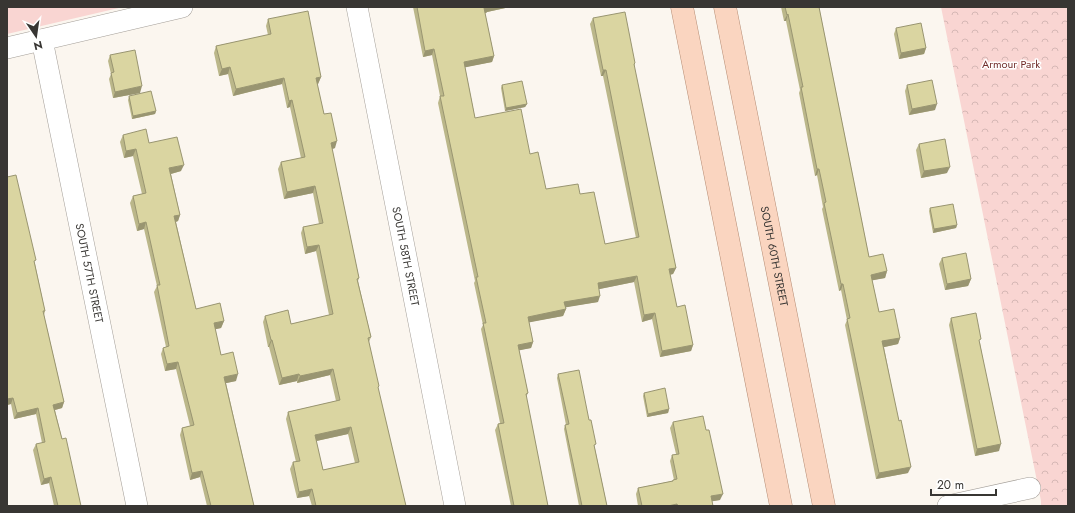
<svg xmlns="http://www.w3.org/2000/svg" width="1075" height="513" font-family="Jost,sans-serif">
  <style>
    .green { fill: #f9d5d2 }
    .park { fill: url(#park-crowns) }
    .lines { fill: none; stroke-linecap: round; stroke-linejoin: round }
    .minor-casing { stroke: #a49f99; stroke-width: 22 }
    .major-casing { stroke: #b48b73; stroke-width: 23 }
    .minor { stroke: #fff; stroke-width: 21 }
    .major { stroke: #fad5c0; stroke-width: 22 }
    .wall { fill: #bbb78a; fill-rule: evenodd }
    .shaded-wall { fill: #999571 }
    .building { fill: #dad5a1; stroke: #999571; fill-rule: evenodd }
    .labels { text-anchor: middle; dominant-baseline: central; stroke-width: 3; stroke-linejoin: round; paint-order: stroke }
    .park-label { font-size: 11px; fill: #732e2c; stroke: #fff }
    .street-label { font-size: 11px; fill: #383633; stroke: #fff }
  </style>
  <defs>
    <pattern id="park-crowns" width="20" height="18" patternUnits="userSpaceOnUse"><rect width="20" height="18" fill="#f9d5d2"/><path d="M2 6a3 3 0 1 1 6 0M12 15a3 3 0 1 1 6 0" fill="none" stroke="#d6b7b5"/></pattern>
  </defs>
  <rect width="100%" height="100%" fill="#fbf6ef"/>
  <polygon class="green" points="7,7 123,7 7,34"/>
  <polygon class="park" points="941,7 1068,7 1068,506 1041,506 1041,501"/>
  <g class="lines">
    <g class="minor-casing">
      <g id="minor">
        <path id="s1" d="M357 7 455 506"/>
        <path id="s2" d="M42 40 137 506"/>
        <polyline points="7,48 182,7"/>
        <polyline points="948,506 1030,488"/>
      </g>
    </g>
    <g class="major-casing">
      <g id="major">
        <polyline points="682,7 781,506"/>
        <path id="s3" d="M725 7 824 506"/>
      </g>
    </g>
    <use href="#minor" class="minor"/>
    <use href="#major" class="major"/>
  </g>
  <g class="wall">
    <polygon points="413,7 510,7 487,12 486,13 485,13 494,56 492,62 465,67 475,118 530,154 546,189 580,194 605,244 636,238 603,76 601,76 590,24 593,18 635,63 634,67 676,268 673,274 670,275 677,307 693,345 691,351 660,357 652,319 642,322 634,282 599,289 598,302 565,307 566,309 563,316 529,322 533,342 531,348 519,350 528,393 526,397 548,506 511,506 495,430 498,424 500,423 481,329 483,325 474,283 475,281 438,103 440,96 432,55 423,57"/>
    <polygon points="781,7 819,7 869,257 887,271 885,278 872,280 879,312 900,338 898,344 884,347 908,473 876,479 845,325 847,320 841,290 839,291 822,209 823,207 817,175 815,176 799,93 800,90 786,21 784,21"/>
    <path d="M268 19 321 77 318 84H317L324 114 335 148 332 149 359 278 358 281 371 337 369 342 378 389 406 506H312L309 496 297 498 290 469 293 462H296L286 419 288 412 336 401 330 375 297 383V381L279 385 269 347H268L263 322 265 316 291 324 329 315 316 251 305 254 301 233 303 227 319 224 313 193 284 199 278 169 281 162 301 158 290 107 287 108 282 84 233 96 228 74 219 76 214 53 216 46 268 35 266 26ZM348 434 355 463 323 470 316 441Z"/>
    <polygon points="896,28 926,48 924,54 899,59 894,34"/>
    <polygon points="110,55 140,93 113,98 109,79 111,74 108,61"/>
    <polygon points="502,85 527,104 525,107 505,111 501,88"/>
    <polygon points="907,85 935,110 909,115 905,91"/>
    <polygon points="129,96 156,111 155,114 132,119 128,100"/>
    <polygon points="123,135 149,143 181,171 171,174 180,215 178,221 176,222 196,309 224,321 221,328 215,329 221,355 236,381 226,383 254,506 207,506 200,477 190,480 180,435 182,428 190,426 176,369 165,371 161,354 163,348 166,347 154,292 157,286 144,229 137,231 130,203 133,196 142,194 133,156 124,158 120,142"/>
    <polygon points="919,144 947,173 921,178 916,150"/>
    <polygon points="7,177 35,264 45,311 44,315 64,402 62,408 55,410 62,439 81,506 54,506 49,483 41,485 33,450 36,444 42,443 36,414 14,419 11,404 7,405"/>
    <polygon points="930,208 957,225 956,228 933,233 929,211"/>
    <polygon points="942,258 971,279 968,286 945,290 939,264"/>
    <polygon points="951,318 980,343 999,451 975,456 949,325"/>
    <polygon points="558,374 589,420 607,506 579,506 564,429 565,425 566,425 557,378"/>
    <polygon points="644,393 669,409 668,413 647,417 643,396"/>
    <polygon points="673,422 720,500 712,501 713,506 638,506 636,494 638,488 672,481 673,480 674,480 670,461 672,455 676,454 670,428"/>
  </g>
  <g class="shaded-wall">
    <polygon points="487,7 510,7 487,12 486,13 482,14 484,8"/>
    <polygon points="788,14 786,21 784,21 787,15"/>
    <polygon points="926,48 924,54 899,59 901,53"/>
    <polygon points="434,49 432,55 423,57 425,51"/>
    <polygon points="494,56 492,62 462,68 464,62"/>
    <polygon points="230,67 228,74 219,76 222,69"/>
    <polygon points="603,70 606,70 603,76 601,76"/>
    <polygon points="321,77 318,84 313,85 316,78"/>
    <polygon points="284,78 282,84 233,96 236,89"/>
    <polygon points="142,86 140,93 113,98 115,92"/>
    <polygon points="292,100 290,107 287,108 289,101"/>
    <polygon points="527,104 525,107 505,111 506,108"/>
    <polygon points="937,104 935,110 909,115 912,109"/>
    <polygon points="156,111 155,114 132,119 133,116"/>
    <polygon points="337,141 335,148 329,150 331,143"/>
    <polygon points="136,149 133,156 124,158 126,151"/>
    <polygon points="184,165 181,171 167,175 169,168"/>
    <polygon points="950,167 947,173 921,178 924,171"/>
    <polygon points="817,169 819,169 817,175 815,176"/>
    <polygon points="315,186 313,193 284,199 287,192"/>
    <polygon points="180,215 178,221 172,223 174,216"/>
    <polygon points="146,222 144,229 137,231 139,224"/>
    <polygon points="957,225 956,228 933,233 934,229"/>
    <polygon points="319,245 316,251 305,254 307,247"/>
    <polygon points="676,268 673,274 667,275 669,269"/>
    <polygon points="887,271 885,278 869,281 871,275"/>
    <polygon points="637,276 634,282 595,290 598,283"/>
    <polygon points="971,279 968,286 945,290 947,284"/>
    <polygon points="841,284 843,284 841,290 839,291"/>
    <polygon points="600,296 598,302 562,308 564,302"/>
    <polygon points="566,309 563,316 526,323 528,317"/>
    <polygon points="655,313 652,319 642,322 644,315"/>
    <polygon points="224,321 221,328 212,330 214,323"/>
    <polygon points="900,338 898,344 880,348 882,341"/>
    <polygon points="271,340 272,340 269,347 268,347"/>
    <polygon points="533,342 531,348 516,351 518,345"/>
    <polygon points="693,345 691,351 660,357 662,351"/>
    <polygon points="178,362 176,369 165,371 167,364"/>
    <polygon points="333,369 330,375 297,383 300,376"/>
    <polygon points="238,374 236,381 222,384 224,377"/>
    <polygon points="299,374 297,381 279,385 282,378"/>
    <polygon points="13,398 11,404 7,405 7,399"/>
    <polygon points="64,402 62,408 51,411 53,405"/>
    <polygon points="38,408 36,414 14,419 17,413"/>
    <polygon points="669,409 668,413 647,417 648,414"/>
    <polygon points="351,427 348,434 312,442 315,435"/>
    <polygon points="1001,444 999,451 975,456 977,449"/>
    <polygon points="911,467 908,473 876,479 879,473"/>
    <polygon points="202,471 200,477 190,480 192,473"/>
    <polygon points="51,477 49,483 41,485 44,479"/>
    <polygon points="312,489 309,496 297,498 299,492"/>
    <polygon points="723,494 720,500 708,502 711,496"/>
    <polygon points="677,504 677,506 668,506"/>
  </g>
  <g class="building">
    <polygon points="417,7 488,7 484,8 494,56 464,62 475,118 521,109 530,154 538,152 546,189 578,184 580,194 594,192 605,244 639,237 606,70 603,70 593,18 625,12 635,63 634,64 676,268 669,269 677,307 685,305 693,345 662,351 655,313 644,315 637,276 598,283 600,296 564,302 566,309 528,317 533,342 518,345 528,393 526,394 548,506 514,506 498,424 504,423 483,323 486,323 476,277 478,277 440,96 444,96 434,49 425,51"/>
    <polygon points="785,7 819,7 869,257 883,254 887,271 871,275 879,312 894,309 900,338 882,341 899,421 901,420 911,467 879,473 847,319 850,318 843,284 841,284 824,203 826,202 819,169 817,169 801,87 803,87 788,14 787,15"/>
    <path d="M308 11 321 77 316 78 324 114 331 113 337 141 331 143 359 278 357 279 371 337 368 338 379 386 378 387 406 506H316L312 489 299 492 293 462 300 461 288 412 340 400 333 369 300 376 299 374 282 378 272 340H271L265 316 288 310 291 324 333 314 319 245 307 247 303 227 323 223 315 186 287 192 281 162 305 157 292 100 289 101 284 78 236 89 230 67 222 69 216 46 271 34 268 19ZM351 427 359 462 323 470 315 435Z"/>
    <polygon points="921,23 926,48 901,53 896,28"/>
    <polygon points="135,50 142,86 115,92 111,73 114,72 110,55"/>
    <polygon points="932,80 937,104 912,109 907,85"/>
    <polygon points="522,81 527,104 506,108 502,85"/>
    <polygon points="151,91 156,111 133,116 129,96"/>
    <polygon points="146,129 149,143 177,137 184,165 169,168 180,215 174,216 196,309 220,303 224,321 214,323 221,355 233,352 238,374 224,377 254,506 211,506 202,471 192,473 182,428 194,425 178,362 167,364 163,348 169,346 157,285 160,285 146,222 139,224 133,196 146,193 136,149 126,151 123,135"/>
    <polygon points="945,139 950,167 924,171 919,144"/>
    <polygon points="16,175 36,260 34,261 45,311 43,311 64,402 53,405 62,439 66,438 81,506 58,506 51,477 44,479 36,444 45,442 38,408 17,413 13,398 7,399 7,177"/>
    <polygon points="953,204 957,225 934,229 930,208"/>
    <polygon points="966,253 971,279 947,284 942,258"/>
    <polygon points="976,313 981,339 979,340 1001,444 977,449 951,318"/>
    <polygon points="579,370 589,420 591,420 596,444 594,445 607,506 582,506 565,425 569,424 558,374"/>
    <polygon points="665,388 669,409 648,414 644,393"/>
    <polygon points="703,416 706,430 709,430 723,494 711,496 713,506 678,506 677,504 668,506 642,506 638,488 673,481 673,480 677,479 672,455 679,454 673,422"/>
  </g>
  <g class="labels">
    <g class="park-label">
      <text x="1011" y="64">Armour Park</text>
    </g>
    <g class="street-label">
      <text stroke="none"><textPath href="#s1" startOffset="254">SOUTH 58TH STREET</textPath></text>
      <text stroke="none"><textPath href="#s3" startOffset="254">SOUTH 60TH STREET</textPath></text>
      <text stroke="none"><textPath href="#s2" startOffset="238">SOUTH 57TH STREET</textPath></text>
    </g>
  </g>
  <rect width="1075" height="513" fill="none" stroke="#383633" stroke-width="16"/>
  <g transform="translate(36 36) rotate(167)" stroke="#ffffff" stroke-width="3" paint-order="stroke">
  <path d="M0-3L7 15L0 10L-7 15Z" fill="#383633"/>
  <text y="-6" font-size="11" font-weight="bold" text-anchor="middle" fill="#383633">N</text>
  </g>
  <path d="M931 489v6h65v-6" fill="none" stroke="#383633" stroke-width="2"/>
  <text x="937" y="489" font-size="12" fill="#383633" stroke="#ffffff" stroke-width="3" paint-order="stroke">20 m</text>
</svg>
